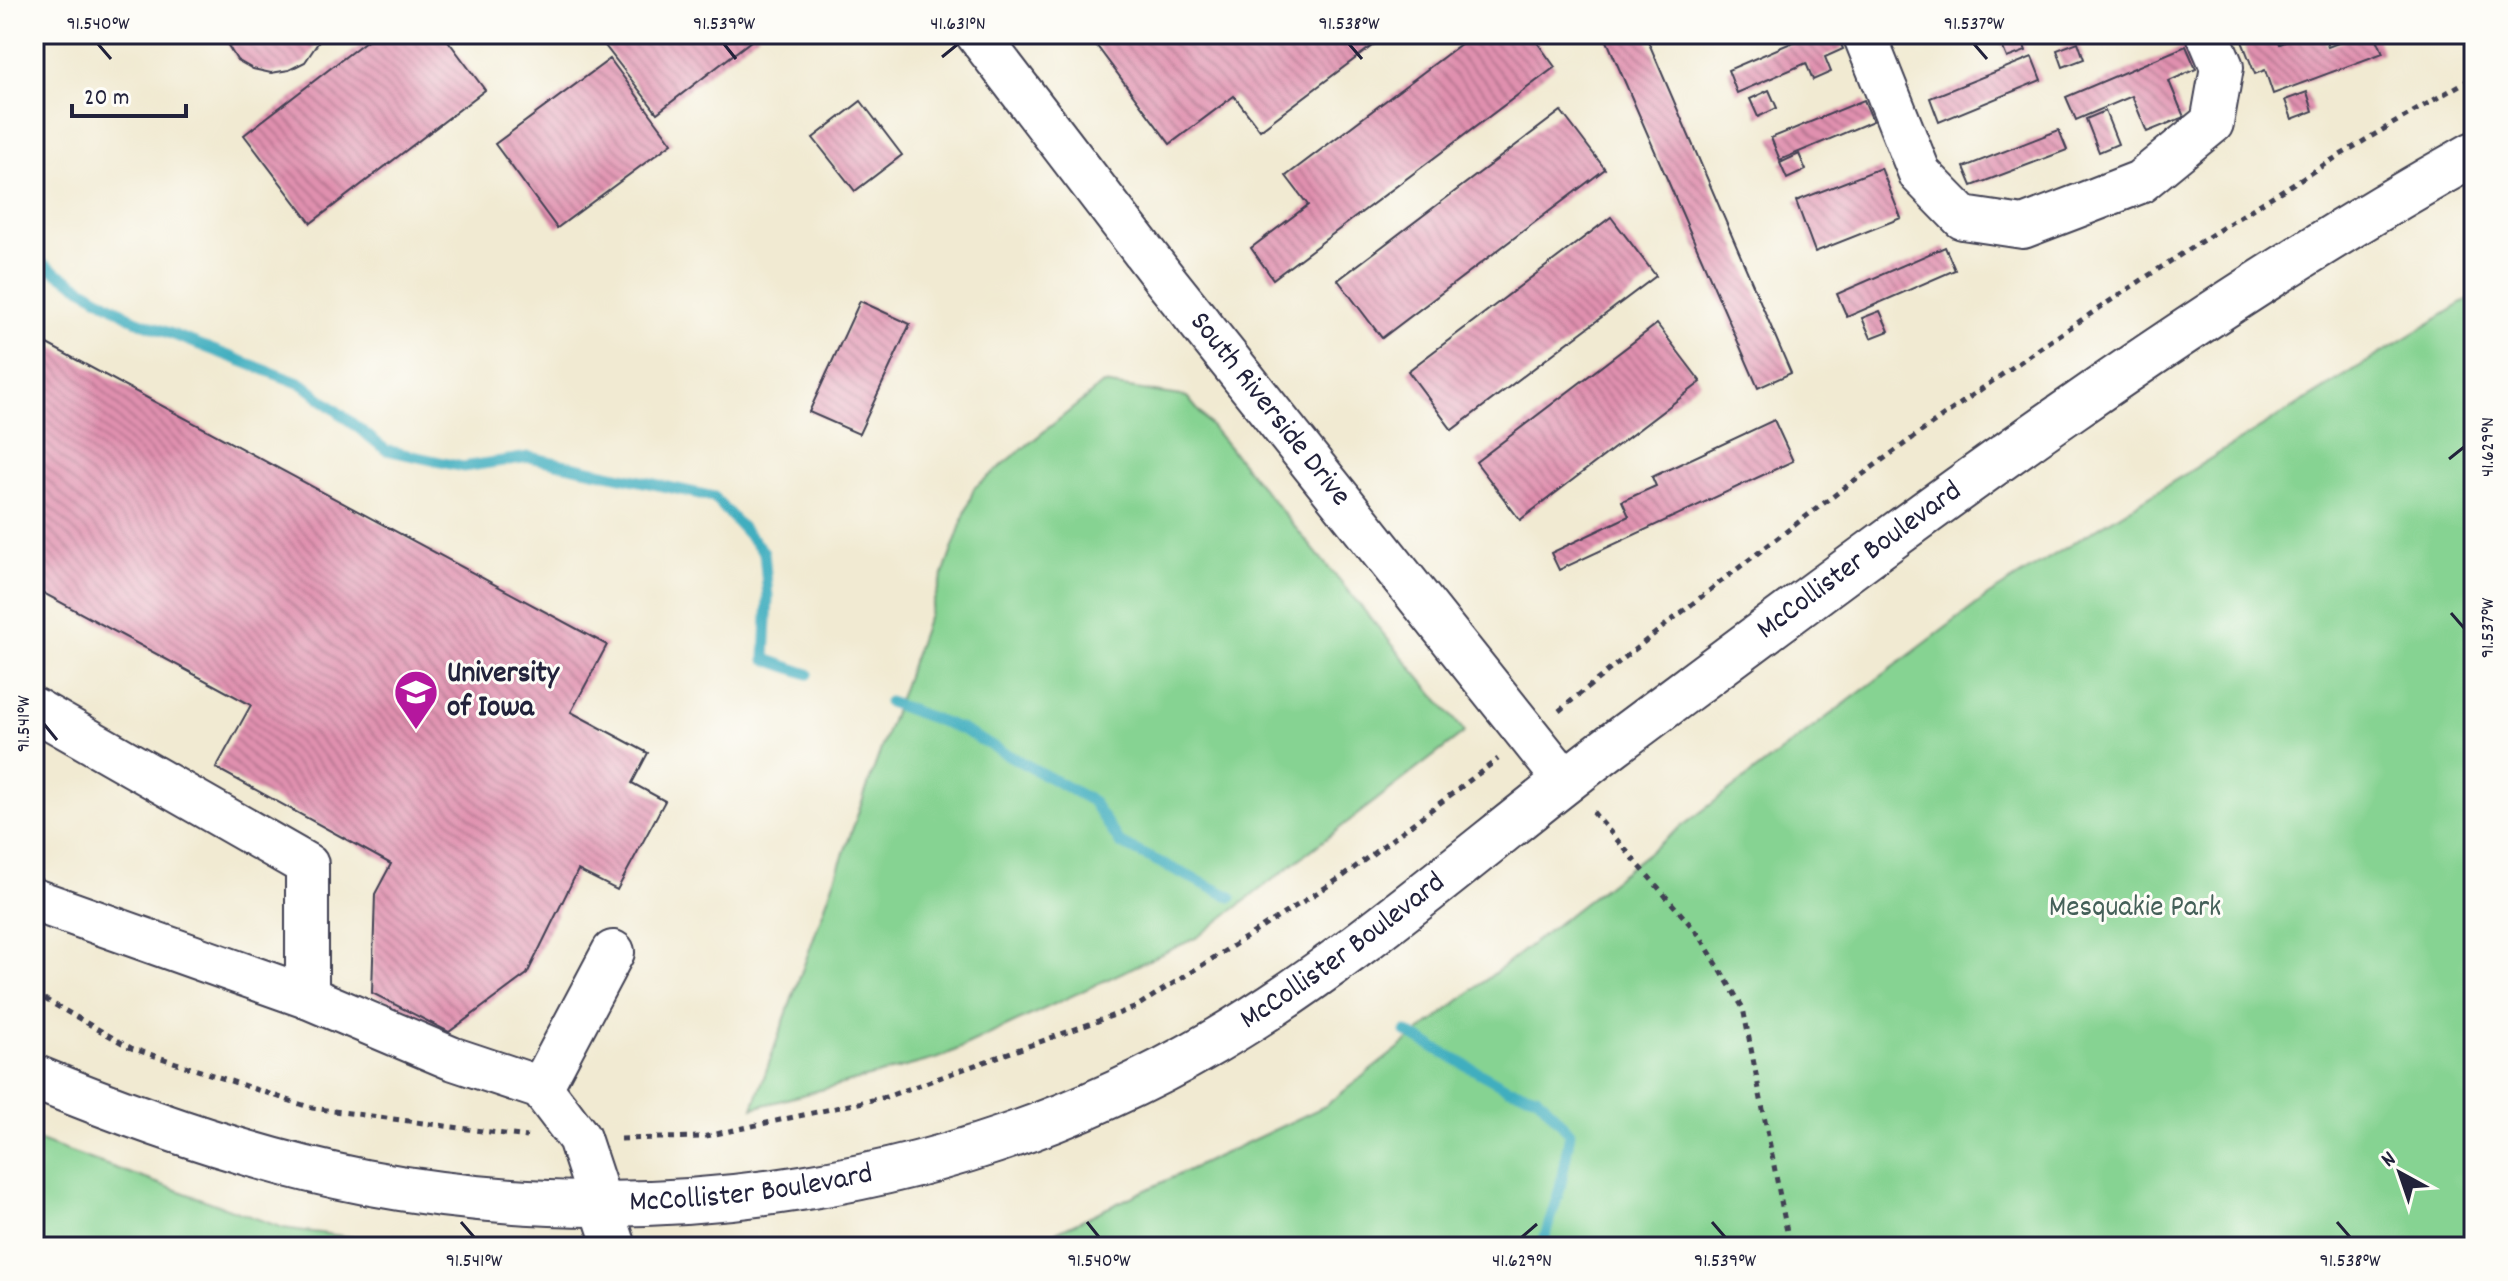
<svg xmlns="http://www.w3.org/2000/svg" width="2508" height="1281" font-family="Dekko,sans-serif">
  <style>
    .park { fill: #86d392; stroke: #547a66; stroke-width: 2 }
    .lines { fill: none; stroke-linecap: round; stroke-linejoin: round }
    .stream { stroke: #41aebf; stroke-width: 11 }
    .building { fill: url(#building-back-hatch) }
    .minor-casing { stroke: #414052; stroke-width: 46 }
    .major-casing { stroke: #414052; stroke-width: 48 }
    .path { stroke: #414052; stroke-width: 5; stroke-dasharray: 6 6; stroke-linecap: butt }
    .minor { stroke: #fff; stroke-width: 42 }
    .major { stroke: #fff; stroke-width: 44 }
    .ticks { fill: none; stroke: #22223b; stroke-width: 3 }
    .labels { text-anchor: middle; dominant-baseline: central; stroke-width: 6; stroke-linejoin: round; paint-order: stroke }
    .street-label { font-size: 30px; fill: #22223b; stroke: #fdfcf7 }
    .poi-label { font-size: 30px; font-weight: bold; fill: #22223b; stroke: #fdfcf7; text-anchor: start }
    .park-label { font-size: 30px; fill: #456059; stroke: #fdfcf7 }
    .neatline { fill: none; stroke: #22223b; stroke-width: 3 }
    .ticks-label { font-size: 20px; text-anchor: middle; fill: #22223b }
  </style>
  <defs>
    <pattern id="building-back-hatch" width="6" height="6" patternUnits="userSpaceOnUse" patternTransform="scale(2)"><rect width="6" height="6" fill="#e090af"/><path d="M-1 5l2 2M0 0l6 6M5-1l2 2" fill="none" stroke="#b57590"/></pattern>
  </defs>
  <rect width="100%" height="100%" fill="#fdfcf7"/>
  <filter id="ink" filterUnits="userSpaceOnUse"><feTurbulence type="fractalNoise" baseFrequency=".0125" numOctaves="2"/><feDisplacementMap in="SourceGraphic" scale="16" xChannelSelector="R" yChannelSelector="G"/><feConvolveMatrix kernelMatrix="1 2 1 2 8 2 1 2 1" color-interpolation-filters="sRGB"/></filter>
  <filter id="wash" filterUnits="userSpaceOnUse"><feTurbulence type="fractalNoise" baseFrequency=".006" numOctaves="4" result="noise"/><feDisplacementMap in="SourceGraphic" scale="32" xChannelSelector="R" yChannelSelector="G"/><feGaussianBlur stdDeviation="1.8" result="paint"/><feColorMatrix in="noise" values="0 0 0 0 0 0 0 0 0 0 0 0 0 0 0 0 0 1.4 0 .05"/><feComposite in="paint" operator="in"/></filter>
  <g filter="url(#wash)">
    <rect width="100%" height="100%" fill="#f1ead2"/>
    <g class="park">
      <polygon points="2474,296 2474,1247 1024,1247 1325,1106 1677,830 1989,595"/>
      <polygon points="1103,384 1187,397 1465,732 1198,937 939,1058 753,1108 974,488"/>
      <polygon points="34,1139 283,1228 423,1247 34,1247"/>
    </g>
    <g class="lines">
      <g class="stream">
        <polyline points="34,259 135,320 304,385 386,450 463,467 529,457 714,497 764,552 768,597 765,659 808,674"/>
        <polyline points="889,702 961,729 1092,801 1120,843 1231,897"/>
        <polyline points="1406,1032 1507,1088 1537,1096 1570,1133 1560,1188 1542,1247"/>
      </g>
    </g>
    <g id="blocks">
      <g class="building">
        <polygon points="221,34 324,34 305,62 289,70 271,73 253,69 237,60"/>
        <polygon points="375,34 443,34 485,90 311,223 244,135"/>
        <polygon points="596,34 760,34 657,113"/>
        <polygon points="1088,34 1388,34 1260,130 1234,96 1170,144"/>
        <polygon points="1474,34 1531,34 1555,67 1273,279 1251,248 1308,205 1286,176"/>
        <polygon points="1604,34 1645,34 1791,373 1758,388"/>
        <polygon points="1812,34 1837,34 1843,49 1825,57 1831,72 1813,80 1806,63 1737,93 1728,70"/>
        <polygon points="2020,34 2026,51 2007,58 2000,41"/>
        <polygon points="2245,34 2276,34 2280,44 2306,34 2323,34 2328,47 2361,34 2375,34 2383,53 2273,94 2265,70 2255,74 2240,36"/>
        <polygon points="2078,42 2084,59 2063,67 2057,50"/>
        <polygon points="2186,46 2196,69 2169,81 2184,117 2147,132 2132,96 2076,120 2066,97"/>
        <polygon points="2032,57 2041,80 1939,122 1930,98"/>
        <polygon points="610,59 672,143 557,228 495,144"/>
        <polygon points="1769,90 1777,108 1758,117 1750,99"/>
        <polygon points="2307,92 2313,111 2292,119 2285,100"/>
        <polygon points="1864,100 1873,121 1780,160 1771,138"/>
        <polygon points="861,101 902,155 855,191 813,138"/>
        <polygon points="1561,111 1605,169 1382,338 1338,280"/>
        <polygon points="2105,111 2118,144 2099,152 2086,119"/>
        <polygon points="2059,130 2067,150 1972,186 1964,167"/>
        <polygon points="1799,154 1806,170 1787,179 1780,163"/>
        <polygon points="1881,168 1901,218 1815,252 1796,201"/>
        <polygon points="1611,217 1656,276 1452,430 1408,371"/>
        <polygon points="1945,247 1955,270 1847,317 1837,294"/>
        <polygon points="860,301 910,324 859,434 809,412"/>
        <polygon points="1880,311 1889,331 1871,338 1862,318"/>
        <polygon points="1657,324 1701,382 1520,520 1476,462"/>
        <polygon points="34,337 607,645 571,712 648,753 632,783 665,801 617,890 578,870 527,974 449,1032 372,993 375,894 391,864 216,768 251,705 34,588"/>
        <polygon points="1774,420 1793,461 1559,570 1551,553 1629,516 1622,501 1656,486 1652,477"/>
      </g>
    </g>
  </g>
  <g filter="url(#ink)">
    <use href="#blocks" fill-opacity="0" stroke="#414052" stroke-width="2"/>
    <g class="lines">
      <g class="minor-casing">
        <g id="minor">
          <path id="s1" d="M977 34 1163 277 1565 781"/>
          <polyline points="1864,34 1920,174 1963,218 2023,227 2086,203 2140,182 2212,123 2222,67 2208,34"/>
          <polyline points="34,709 307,865 307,997 451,1058 541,1088 579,1138 615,1247"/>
          <polyline points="34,900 307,997"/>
          <polyline points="541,1088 613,952"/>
        </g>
      </g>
      <g class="major-casing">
        <g id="major">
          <path id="s2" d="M34 1077C141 1121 252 1160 365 1182 652 1236 960 1190 1212 1043 1357 958 1481 844 1614 744 1893 536 2170 324 2474 154"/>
        </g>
      </g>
      <g class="path">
        <path d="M1559 711C1846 475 2150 260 2474 77"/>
        <polyline points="1593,812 1700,936 1743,1008 1790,1247"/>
        <polyline points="34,993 131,1048 312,1108 527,1137"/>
        <polyline points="621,1139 702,1137 886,1097 1134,1008 1342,877 1498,759"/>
      </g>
      <use href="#minor" class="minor"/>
      <use href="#major" class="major"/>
    </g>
  </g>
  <path class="ticks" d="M98 44 111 59M724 44 736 59M1349 44 1362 59M1974 44 1987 59M942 57 958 44M2449 459 2464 447M2451 613 2464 628M44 724 57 740M461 1222 474 1237M1087 1222 1099 1237M1712 1222 1725 1237M2337 1222 2350 1237M1522 1237 1537 1224"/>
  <defs>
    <g id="university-pin" transform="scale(2.3)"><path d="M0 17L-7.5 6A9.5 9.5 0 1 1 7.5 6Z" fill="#b5179e" stroke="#fdfcf7"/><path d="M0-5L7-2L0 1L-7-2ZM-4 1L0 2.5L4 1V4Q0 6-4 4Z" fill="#fff"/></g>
  </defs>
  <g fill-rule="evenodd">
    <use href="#university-pin" x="416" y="692"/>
  </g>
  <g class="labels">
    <g class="street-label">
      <text stroke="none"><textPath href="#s1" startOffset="476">South Riverside Drive</textPath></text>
      <text stroke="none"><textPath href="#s2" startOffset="2032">McCollister Boulevard</textPath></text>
      <text stroke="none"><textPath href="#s2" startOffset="1384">McCollister Boulevard</textPath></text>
      <text stroke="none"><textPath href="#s2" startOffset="736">McCollister Boulevard</textPath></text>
    </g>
    <g class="poi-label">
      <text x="447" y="675">University<tspan x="447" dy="34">of Iowa</tspan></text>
    </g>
    <g class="park-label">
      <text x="2135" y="909">Mesquakie Park</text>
    </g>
  </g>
  <rect width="2508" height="1281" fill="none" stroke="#fdfcf7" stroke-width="88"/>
  <g transform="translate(2400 1173) rotate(320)" stroke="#fdfcf7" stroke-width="6" paint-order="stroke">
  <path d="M0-6L14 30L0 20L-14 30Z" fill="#22223b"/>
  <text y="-12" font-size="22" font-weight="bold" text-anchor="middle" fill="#22223b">N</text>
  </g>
  <path d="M72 104v12h114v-12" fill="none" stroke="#22223b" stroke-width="4"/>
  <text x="84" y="104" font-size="24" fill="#22223b" stroke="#fdfcf7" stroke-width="6" paint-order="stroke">20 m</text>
  <rect x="44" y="44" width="2420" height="1193" class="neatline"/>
  <g class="ticks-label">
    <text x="98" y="29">91.540°W</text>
    <text x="724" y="29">91.539°W</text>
    <text x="958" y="29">41.631°N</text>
    <text x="1349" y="29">91.538°W</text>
    <text x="1974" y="29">91.537°W</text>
    <text transform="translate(2486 447) rotate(-90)" y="7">41.629°N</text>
    <text transform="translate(2486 628) rotate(-90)" y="7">91.537°W</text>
    <text transform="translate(22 724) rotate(-90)" y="7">91.541°W</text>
    <text x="474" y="1266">91.541°W</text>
    <text x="1099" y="1266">91.540°W</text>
    <text x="1522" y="1266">41.629°N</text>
    <text x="1725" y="1266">91.539°W</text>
    <text x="2350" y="1266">91.538°W</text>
  </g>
</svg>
